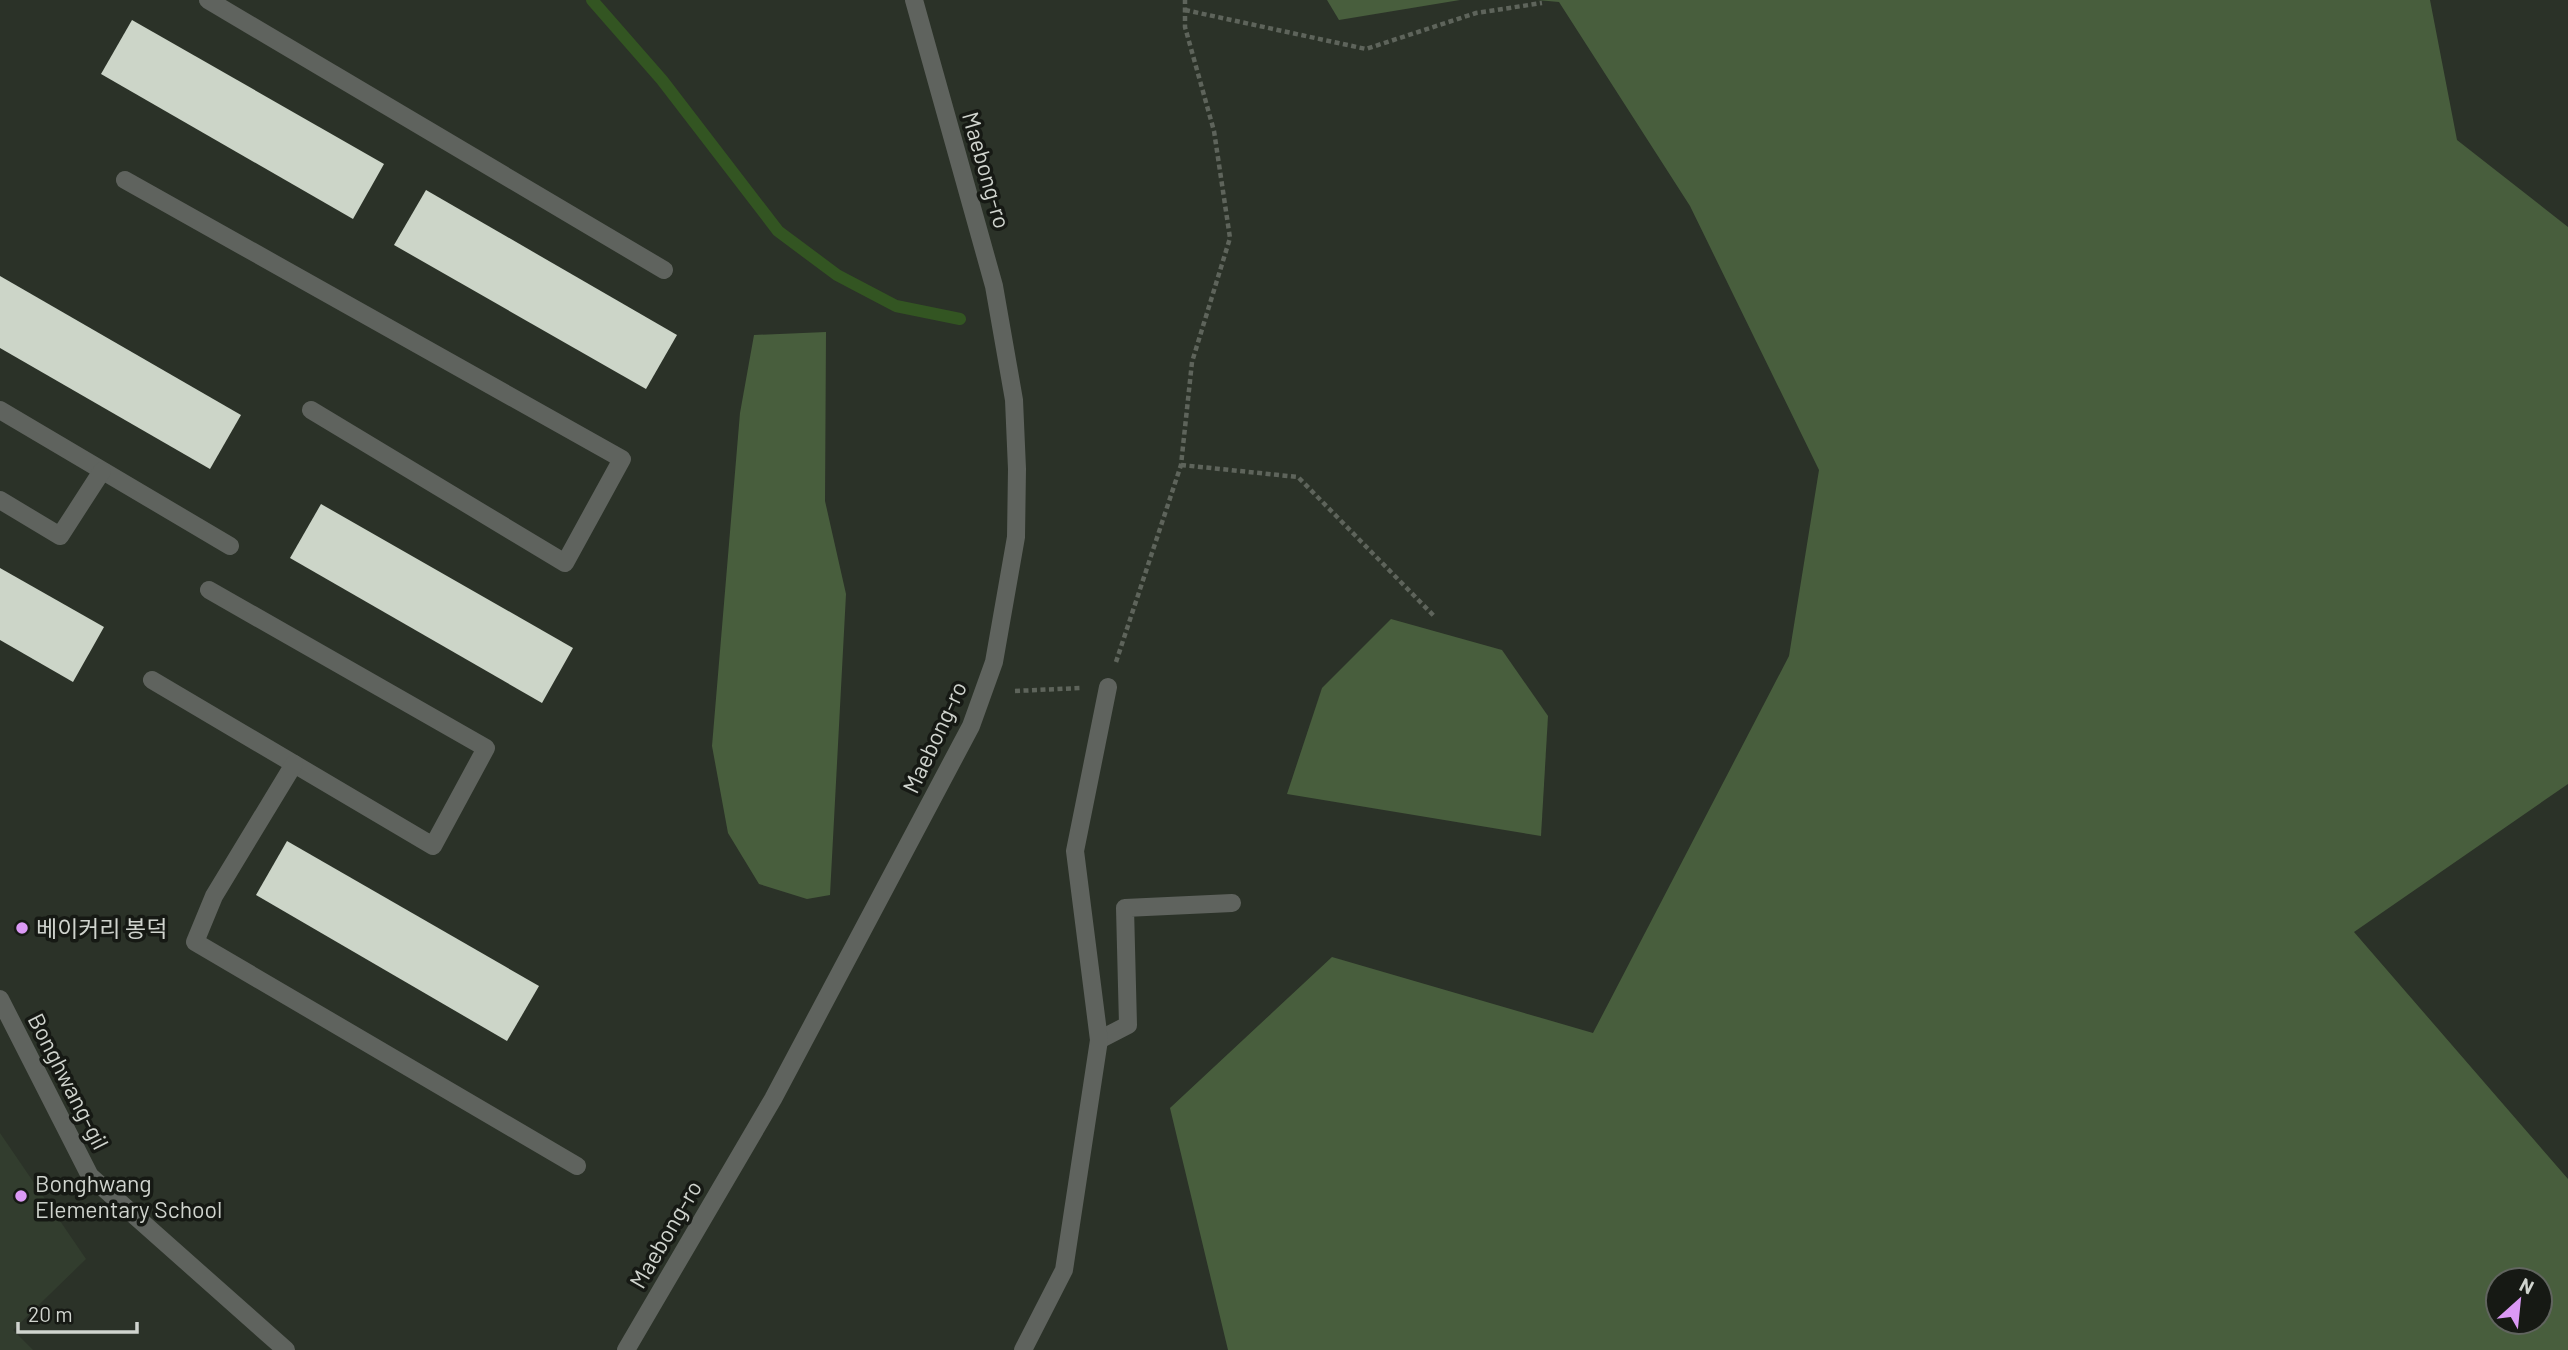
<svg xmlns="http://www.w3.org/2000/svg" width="2568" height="1350" font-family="Barlow,'Noto Sans KR',sans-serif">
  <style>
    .built { fill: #323d2e }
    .green { fill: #485e3d; fill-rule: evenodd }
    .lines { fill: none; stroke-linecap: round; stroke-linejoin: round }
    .stream { stroke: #352; stroke-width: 12 }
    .building { fill: #ccd5c8 }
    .path { stroke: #5e645b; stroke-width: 4.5; stroke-dasharray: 5 3.5; stroke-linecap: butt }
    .service { stroke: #5f635e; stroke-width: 18 }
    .minor { stroke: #5f635e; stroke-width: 18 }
    .poi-dot { fill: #db99f5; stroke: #161914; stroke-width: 2.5 }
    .labels { text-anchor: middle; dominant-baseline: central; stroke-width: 7; stroke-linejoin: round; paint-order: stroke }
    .street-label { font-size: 23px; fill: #d0d4ce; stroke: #161914 }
    .poi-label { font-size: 23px; fill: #d0d4ce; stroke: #161914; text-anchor: start }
  </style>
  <rect width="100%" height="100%" fill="#2b3228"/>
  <polygon class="built" points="0,1133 86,1259 13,1330 33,1350 0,1350"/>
  <g class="green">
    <polygon points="1327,0 1460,0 1339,20"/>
    <path d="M1537 0H2430L2457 140 2568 227V784L2354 932 2568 1179V1350H1228L1170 1108 1332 957 1593 1033 1789 656 1819 470 1690 206 1559 2ZM2498 1280H2540V1322H2498Z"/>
    <polygon points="826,332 825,501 846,594 830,895 807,899 759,884 728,833 712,746 740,413 754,335"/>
    <polygon points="1391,619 1502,650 1548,716 1541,836 1287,794 1322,688"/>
  </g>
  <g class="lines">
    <polyline class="stream" points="592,0 662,80 778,231 837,275 896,306 960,319"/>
  </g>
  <g class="building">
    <polygon points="132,20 384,164 353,219 101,74"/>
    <polygon points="426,190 677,335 646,389 394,245"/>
    <polygon points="0,276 241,415 210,469 0,348"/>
    <polygon points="321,504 573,648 542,703 290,558"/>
    <polygon points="0,568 104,627 73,682 0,640"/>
    <polygon points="287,841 539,986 507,1041 256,895"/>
  </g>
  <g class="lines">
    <g class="path">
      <polyline points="1185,10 1366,49 1476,13 1542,3"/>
      <polyline points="1181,465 1298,477 1434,616"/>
      <polyline points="1116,662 1181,465 1192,362 1230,238 1214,131 1185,27 1185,0"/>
      <polyline points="1015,691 1080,688"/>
    </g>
    <g class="service">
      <polyline points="208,0 664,270"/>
      <polyline points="125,180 622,459 565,563 311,410"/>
      <polyline points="0,410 230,546"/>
      <polyline points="0,500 60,536 102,471"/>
      <polyline points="152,680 433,846 486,748 209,590"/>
      <polyline points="294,764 214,896 195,942 577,1166"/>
      <polyline points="1099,1040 1128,1025 1125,908 1232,903"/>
      <polyline points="1023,1350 1064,1270 1099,1040 1075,851 1108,687"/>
    </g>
    <g class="minor">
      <polyline points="0,999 90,1176 286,1350"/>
      <polyline points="626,1350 773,1099 971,726 994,662 1016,537 1017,469 1014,400 994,286 914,0"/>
    </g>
  </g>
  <g class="poi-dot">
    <circle cx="22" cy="928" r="7"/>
    <circle cx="21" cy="1196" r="7"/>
  </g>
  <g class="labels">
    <g class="street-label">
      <text transform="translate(987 170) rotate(74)">Maebong-ro</text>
      <text transform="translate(934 737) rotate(-65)">Maebong-ro</text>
      <text transform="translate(69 1081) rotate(63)">Bonghwang-gil</text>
      <text transform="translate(665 1234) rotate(-60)">Maebong-ro</text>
    </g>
    <g class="poi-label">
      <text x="36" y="928">베이커리 봉덕</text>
      <text x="35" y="1183">Bonghwang<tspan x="35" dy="26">Elementary School</tspan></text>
    </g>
  </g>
  <g transform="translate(2519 1301) rotate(27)"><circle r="33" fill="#161914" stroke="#60645e" stroke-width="2"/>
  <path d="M0-5L12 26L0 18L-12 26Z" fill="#db99f5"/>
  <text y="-10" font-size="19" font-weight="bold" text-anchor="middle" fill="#d0d4ce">N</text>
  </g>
  <path d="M18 1322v10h119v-10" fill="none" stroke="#d0d4ce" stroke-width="3.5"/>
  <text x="28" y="1322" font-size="21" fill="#d0d4ce" stroke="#161914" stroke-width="5" paint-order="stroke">20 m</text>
</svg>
